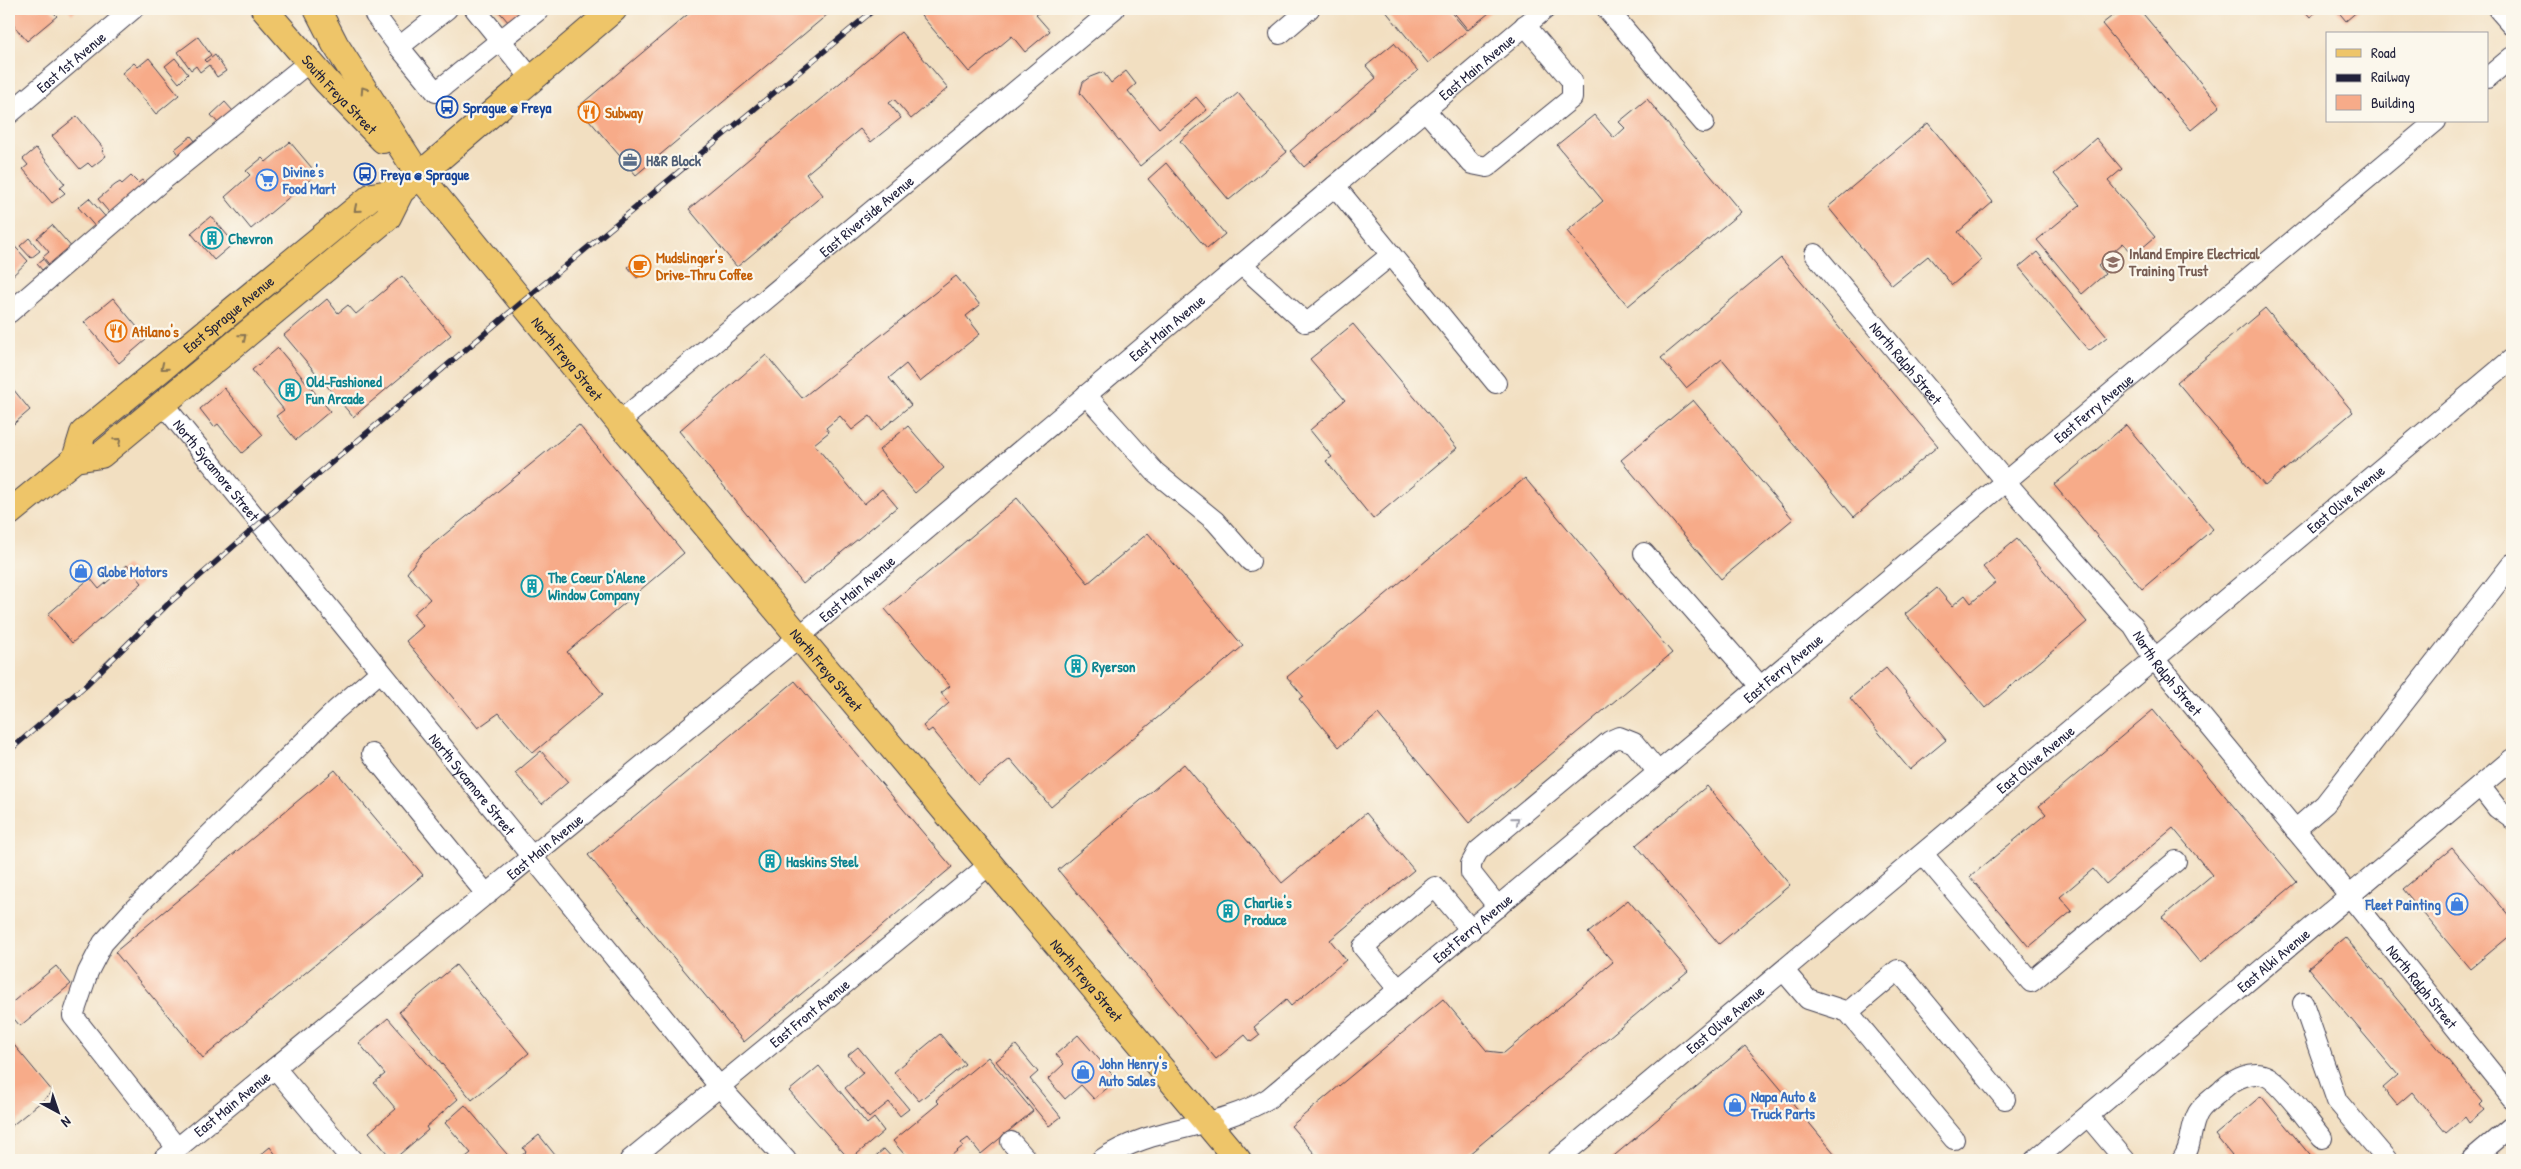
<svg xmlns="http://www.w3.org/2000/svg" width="2521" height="1169" font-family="'Patrick Hand',sans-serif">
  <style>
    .building { fill: #f7ab89 }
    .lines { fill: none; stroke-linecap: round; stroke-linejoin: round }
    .minor-casing { stroke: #413e4f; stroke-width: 22 }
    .major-casing { stroke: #413e4f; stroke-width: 28 }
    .minor { stroke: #fff; stroke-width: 20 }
    .major { stroke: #eec569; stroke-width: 26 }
    .rail-casing { stroke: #22223b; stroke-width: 5.5 }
    .rail { stroke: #fbf7ec; stroke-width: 4; stroke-dasharray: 11; stroke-linecap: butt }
    .oneway { stroke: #887452 }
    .oneway2 { stroke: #9c9ca7 }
    .labels { text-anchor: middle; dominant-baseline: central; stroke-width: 4.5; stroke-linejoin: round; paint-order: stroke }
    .street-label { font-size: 15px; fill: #22223b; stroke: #fbf7ec }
    .transit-label { font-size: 15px; font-weight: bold; fill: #164399; stroke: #fbf7ec; text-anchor: start }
    .food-label { font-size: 15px; font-weight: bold; fill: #c56008; stroke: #fbf7ec; text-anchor: start }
    .service-label { font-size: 15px; font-weight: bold; fill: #4e5e75; stroke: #fbf7ec; text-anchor: start }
    .shop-label { font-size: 15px; font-weight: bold; fill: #366cbe; stroke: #fbf7ec; text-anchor: start }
    .culture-label { font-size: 15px; font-weight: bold; fill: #0d838f; stroke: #fbf7ec; text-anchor: start }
    .education-label { font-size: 15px; font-weight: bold; fill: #785e54; stroke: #fbf7ec; text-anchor: start }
  </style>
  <rect width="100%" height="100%" fill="#fbf7ec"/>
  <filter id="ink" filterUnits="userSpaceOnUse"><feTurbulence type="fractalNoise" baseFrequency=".02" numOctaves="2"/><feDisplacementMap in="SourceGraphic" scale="10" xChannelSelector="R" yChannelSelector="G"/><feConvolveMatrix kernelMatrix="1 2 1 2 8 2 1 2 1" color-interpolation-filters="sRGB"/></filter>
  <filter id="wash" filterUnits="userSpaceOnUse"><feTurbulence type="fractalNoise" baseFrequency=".0096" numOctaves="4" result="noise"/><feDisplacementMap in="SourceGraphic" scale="20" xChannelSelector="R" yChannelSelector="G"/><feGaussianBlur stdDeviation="1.12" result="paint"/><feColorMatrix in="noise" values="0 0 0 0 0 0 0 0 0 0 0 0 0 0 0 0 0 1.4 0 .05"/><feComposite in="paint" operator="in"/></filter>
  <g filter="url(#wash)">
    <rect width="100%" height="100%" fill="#f2dfc1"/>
    <g id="blocks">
      <g class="building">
        <polygon points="9,9 50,9 57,16 27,41 9,20"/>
        <polygon points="68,9 78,9 72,14"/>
        <polygon points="497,9 526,9 509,23"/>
        <polygon points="694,9 834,9 636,175 578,107"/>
        <polygon points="929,9 1044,9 1036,15 1050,31 1025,52 1012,36 969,72 921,15"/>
        <polygon points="1384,9 1448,9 1467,31 1428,63"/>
        <polygon points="1451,9 1494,9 1468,30"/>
        <polygon points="2121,9 2139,9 2220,106 2191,130 2102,24"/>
        <polygon points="2303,9 2320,9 2310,17"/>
        <polygon points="2336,9 2360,9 2346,21"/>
        <polygon points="901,32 948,88 911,119 894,99 889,103 901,118 871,142 860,129 806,174 823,195 737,267 689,209"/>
        <polygon points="198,37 211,55 204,60 206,62 215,55 226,71 217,77 209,65 200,72 196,66 191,70 178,52"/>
        <polygon points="1394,43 1418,71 1304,167 1290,151 1376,78 1366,66"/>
        <polygon points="149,58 179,95 156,114 122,73 134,63 138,67"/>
        <polygon points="175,58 188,74 179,83 165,66"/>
        <polygon points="1126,71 1136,84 1128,91 1159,128 1196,97 1207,110 1140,166 1080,93 1083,82 1090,77 1103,72 1111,83"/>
        <polygon points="1238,93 1287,152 1229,200 1180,141"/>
        <polygon points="1647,99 1741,212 1628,306 1567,231 1603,201 1557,145 1594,115 1614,138 1625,128 1619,122"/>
        <polygon points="225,102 233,111 218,123 211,115"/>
        <polygon points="77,116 104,149 102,151 106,156 92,167 88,163 80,169 52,136"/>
        <polygon points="1928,123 1993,202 1958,232 1982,260 1952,285 1928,256 1892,285 1828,207"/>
        <polygon points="191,136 200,147 183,160 175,149"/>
        <polygon points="2096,138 2122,169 2108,181 2155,237 2134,255 2123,243 2098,265 2105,274 2082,294 2037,240 2080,205 2054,174"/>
        <polygon points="290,142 317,174 251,229 225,197 250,175 246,171 262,158 266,162"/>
        <polygon points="36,148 65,184 60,188 65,193 52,203 23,169 28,165 23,159"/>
        <polygon points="1166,163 1225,234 1207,249 1148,179"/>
        <polygon points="131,176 138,183 142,180 147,186 112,216 98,199 115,185 120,182 122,184"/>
        <polygon points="89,198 109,221 98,230 78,207"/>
        <polygon points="211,216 234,243 214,260 191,233"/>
        <polygon points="52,225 74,250 52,268 43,257 49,252 37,238"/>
        <polygon points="29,238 40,251 31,258 20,246"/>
        <polygon points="9,240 28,261 9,279"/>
        <polygon points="2037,252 2107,337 2089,351 2019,267"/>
        <polygon points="643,255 652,266 637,278 628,267"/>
        <polygon points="1781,258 1938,446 1854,517 1722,359 1686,388 1661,358"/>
        <polygon points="43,259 48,265 42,270 37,264"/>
        <polygon points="402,276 451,335 353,417 284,335 327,299 338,313 348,305 356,314"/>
        <polygon points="956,276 980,305 966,316 980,334 920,382 906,364 889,378 911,405 881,430 870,416 852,430 840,416 826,428 829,432 814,444 864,504 882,489 897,507 803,584 679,431 766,355 802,398"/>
        <polygon points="113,298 147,339 119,363 84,322"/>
        <polygon points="2265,308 2353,412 2265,486 2177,382"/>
        <polygon points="1353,324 1457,448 1373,519 1326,461 1332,457 1310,430 1345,400 1310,359"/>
        <polygon points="278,348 330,411 296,440 276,416 284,410 252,370"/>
        <polygon points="9,384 30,410 9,428"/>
        <polygon points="224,388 263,435 242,453 218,424 214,427 200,409"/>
        <polygon points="1693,400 1793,519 1721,579 1621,460"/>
        <polygon points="579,425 684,553 567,652 603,694 533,753 499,713 478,728 406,641 423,626 413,614 430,599 407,573 422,553"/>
        <polygon points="2126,425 2213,529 2142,589 2054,485"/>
        <polygon points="908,426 944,468 915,493 879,450"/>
        <polygon points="1525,478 1672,653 1469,823 1378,714 1339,747 1299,699 1303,696 1287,677"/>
        <polygon points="1017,498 1088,583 1148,533 1243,646 1051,807 1010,759 978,785 932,729 928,732 923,726 949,703 941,693 950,686 885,609"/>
        <polygon points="2017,539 2087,622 1985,708 1905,614 1937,588 1952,606 1965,595 1971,603 1996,582 1983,567"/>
        <polygon points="127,565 142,583 72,643 48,614 90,578 99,589"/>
        <polygon points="1886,668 1946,740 1910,770 1850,698"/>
        <polygon points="795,681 952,867 744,1042 588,855"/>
        <polygon points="2153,710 2297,882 2200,963 2162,917 2212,875 2173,828 2106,884 2093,869 2060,897 2072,911 2029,947 1970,877 2046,814 2039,806"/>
        <polygon points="541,751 568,782 542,804 515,773"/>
        <polygon points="1184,764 1282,883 1366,813 1414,870 1330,940 1346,960 1291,1006 1286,1000 1254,1027 1260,1035 1251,1042 1245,1035 1216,1059 1058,870"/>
        <polygon points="335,770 423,875 203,1058 115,952"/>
        <polygon points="1707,786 1790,885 1719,944 1636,845"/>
        <polygon points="2452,848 2512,919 2512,934 2470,969 2403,889"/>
        <polygon points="1628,900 1688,971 1462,1160 1320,1160 1291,1126 1443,999 1487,1051 1504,1053 1613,962 1588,933"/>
        <polygon points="2345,937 2483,1102 2480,1105 2484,1110 2469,1123 2465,1117 2446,1133 2412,1092 2397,1105 2383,1088 2398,1075 2308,968"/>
        <polygon points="456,965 529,1053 472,1100 399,1012"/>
        <polygon points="56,966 71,984 20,1026 9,1013 9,1005"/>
        <polygon points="388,1018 458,1099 426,1127 428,1130 393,1160 369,1132 396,1109 374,1083 385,1074 359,1043"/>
        <polygon points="940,1034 965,1064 919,1101 894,1072"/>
        <polygon points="1078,1035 1117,1080 1094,1099 1081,1085 1065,1099 1048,1079 1064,1064 1056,1054"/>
        <polygon points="9,1039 53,1092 9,1128"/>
        <polygon points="1016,1045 1038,1072 1030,1079 1061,1117 1049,1126 996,1061"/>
        <polygon points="1745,1046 1840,1160 1609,1160"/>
        <polygon points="858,1047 909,1109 900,1116 889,1102 869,1118 845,1088 863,1073 848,1055"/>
        <polygon points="988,1057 1033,1111 981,1154 968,1138 961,1143 963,1146 946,1160 909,1160 893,1141 939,1103 936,1100"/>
        <polygon points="819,1066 867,1124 874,1118 884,1131 850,1160 789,1091"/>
        <polygon points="2261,1096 2314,1160 2229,1159 2232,1156 2215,1135"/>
        <polygon points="465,1105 512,1160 462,1160 471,1153 445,1123"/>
        <polygon points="539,1135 555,1155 548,1160 519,1160 517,1159 526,1152 523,1148"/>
        <polygon points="270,1147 280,1160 254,1160"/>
        <polygon points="884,1149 894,1160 871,1160"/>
      </g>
    </g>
  </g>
  <g filter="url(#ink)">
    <use href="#blocks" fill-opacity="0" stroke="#413e4f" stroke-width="1"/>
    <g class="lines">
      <g class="minor-casing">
        <g id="minor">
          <polyline points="383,9 375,15 399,47"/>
          <polyline points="447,9 399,47 436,92 540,9"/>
          <polyline points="475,9 531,78"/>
          <polyline points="1607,9 1704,123"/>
          <polyline points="2498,9 2512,25"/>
          <polyline points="1280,34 1309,9"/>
          <polyline points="2487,78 2512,57"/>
          <polyline points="1425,110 1472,164 1487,167 1572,98 1572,81 1525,25"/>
          <path id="s1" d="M9 114 133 9"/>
          <polyline points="1335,186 1496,383"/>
          <path id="s2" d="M1815 254 2005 481 2121 614 2133 625 2155 660 2336 879 2512 1098"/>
          <polyline points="1241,264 1305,322 1311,320 1391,255"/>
          <polyline points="9,313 162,181 309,62"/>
          <polyline points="1086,395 1155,472 1215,521 1250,561"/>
          <path id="s3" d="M163 404 719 1086 786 1160"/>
          <path id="s4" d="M619 422 1114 9"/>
          <polyline points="1644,553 1760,686"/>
          <polyline points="372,754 487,895"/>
          <polyline points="2480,786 2497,808 2512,819"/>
          <polyline points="2295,830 2325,804 2512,564"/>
          <polyline points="1923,854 2031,982 2176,861"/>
          <polyline points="1498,907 1471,873 1471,864 1478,851 1610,741 1619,737 1634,743 1658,772"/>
          <polyline points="1784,971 1808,999 1848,1012 1954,1139"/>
          <polyline points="1399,990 1363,947 1435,887 1471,930"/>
          <polyline points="2303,1003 2337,1101 2387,1160"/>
          <polyline points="1848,1012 1898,970 2005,1099"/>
          <polyline points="275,1068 352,1160"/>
          <polyline points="2088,1116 2125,1160"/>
          <polyline points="1011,1142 1027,1160"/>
          <polyline points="177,1148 73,1016 88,972 103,943 134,909 336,710 380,672"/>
          <path id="s5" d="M163 1160 800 636 1545 9"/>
          <path id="s6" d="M630 1160 989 865"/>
          <path id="s7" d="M1101 1160C1151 1125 1218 1130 1269 1098L2436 121"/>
          <path id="s8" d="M1557 1160 2512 359"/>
          <path id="s9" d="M2035 1160 2512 759"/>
          <path d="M2182 1160C2193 1146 2189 1129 2198 1113 2203 1104 2215 1097 2223 1089 2234 1079 2253 1069 2268 1077 2284 1086 2309 1123 2322 1138"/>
          <polyline points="2472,1160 2512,1126"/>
        </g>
      </g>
      <g class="major-casing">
        <g id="major">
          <path id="s10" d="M264 9 327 82 383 140"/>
          <path id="s11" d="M317 9 335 44 419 175 619 422 1238 1160"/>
          <path id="s12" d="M75 459 83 433 372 196 401 191"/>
          <polyline points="9,513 75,459 101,455 388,217 401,191 614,9"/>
        </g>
      </g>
      <use href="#minor" class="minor"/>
      <use href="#major" class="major"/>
      <g class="rail-casing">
        <polyline id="rail" points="9,751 86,685 167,605 260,523 522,302 875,9"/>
      </g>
      <use href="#rail" class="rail"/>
    </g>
    <defs><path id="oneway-chevron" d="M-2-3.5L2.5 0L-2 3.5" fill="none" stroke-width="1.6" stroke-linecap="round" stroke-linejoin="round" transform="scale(1.25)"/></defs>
    <g class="oneway">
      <use href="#oneway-chevron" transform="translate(364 90) rotate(-123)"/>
      <use href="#oneway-chevron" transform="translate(357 209) rotate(140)"/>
      <use href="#oneway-chevron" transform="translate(243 337) rotate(-40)"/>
      <use href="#oneway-chevron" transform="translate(164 367) rotate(141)"/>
      <use href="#oneway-chevron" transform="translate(118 441) rotate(-40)"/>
    </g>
    <use class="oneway2" href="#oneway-chevron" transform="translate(1516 820) rotate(-40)"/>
  </g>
  <defs>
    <g id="bus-ring" transform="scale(1.125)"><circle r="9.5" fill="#fbf7ec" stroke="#1a4fb4" stroke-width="1.5"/><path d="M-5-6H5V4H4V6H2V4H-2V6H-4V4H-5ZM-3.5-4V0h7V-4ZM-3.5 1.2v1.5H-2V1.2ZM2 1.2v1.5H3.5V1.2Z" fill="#1a4fb4"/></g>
    <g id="restaurant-ring" transform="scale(1.125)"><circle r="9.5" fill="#fbf7ec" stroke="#e8710a" stroke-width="1.5"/><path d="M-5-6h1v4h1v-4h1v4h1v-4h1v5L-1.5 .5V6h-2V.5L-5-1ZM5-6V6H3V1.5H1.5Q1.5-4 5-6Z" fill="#e8710a"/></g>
    <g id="office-ring" transform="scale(1.125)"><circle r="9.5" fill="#fbf7ec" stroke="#5c6f8a" stroke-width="1.5"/><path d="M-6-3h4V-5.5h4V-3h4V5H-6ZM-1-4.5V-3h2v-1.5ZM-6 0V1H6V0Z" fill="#5c6f8a"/></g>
    <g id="supermarket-ring" transform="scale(1.125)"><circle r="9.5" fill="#fbf7ec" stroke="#3f7fe0" stroke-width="1.5"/><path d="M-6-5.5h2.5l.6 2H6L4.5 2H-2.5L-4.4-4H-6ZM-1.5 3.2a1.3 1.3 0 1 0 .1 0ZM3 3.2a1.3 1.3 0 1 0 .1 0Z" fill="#3f7fe0"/></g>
    <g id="building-ring" transform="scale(1.125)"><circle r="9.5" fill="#fbf7ec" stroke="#0f9aa8" stroke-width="1.5"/><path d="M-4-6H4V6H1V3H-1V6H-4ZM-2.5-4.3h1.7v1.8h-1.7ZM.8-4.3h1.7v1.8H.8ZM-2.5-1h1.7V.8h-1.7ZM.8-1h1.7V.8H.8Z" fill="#0f9aa8"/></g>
    <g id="school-ring" transform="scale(1.125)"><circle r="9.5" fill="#fbf7ec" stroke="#8d6e63" stroke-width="1.5"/><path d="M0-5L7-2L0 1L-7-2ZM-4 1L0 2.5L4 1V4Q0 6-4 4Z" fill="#8d6e63"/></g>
    <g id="cafe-ring" transform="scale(1.125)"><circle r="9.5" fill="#fbf7ec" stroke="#e8710a" stroke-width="1.5"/><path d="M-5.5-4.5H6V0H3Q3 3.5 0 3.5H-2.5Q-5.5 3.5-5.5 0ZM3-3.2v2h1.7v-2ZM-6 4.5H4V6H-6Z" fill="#e8710a"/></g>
    <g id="shop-ring" transform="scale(1.125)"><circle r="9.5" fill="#fbf7ec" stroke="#3f7fe0" stroke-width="1.5"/><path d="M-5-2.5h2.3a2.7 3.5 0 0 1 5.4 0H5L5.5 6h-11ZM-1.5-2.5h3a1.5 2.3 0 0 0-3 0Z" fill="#3f7fe0"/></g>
  </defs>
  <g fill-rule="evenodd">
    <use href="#bus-ring" x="447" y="107"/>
    <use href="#restaurant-ring" x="589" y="112"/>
    <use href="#office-ring" x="630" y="160"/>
    <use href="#bus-ring" x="365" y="174"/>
    <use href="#supermarket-ring" x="267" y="180"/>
    <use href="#building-ring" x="212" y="238"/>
    <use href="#school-ring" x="2113" y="262"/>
    <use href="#cafe-ring" x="640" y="266"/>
    <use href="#restaurant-ring" x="116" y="331"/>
    <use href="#building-ring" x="290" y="390"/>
    <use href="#shop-ring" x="81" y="571"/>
    <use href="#building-ring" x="532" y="586"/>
    <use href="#building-ring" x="1076" y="666"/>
    <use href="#building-ring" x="770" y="861"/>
    <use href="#shop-ring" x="2457" y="904"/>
    <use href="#building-ring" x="1228" y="911"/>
    <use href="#shop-ring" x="1083" y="1072"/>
    <use href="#shop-ring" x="1735" y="1105"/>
  </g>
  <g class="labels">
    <g class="street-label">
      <text stroke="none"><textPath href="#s1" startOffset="81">East 1st Avenue</textPath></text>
      <text stroke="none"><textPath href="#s5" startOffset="1709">East Main Avenue</textPath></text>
      <text stroke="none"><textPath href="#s10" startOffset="114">South Freya Street</textPath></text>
      <text stroke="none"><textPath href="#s4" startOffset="322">East Riverside Avenue</textPath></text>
      <text stroke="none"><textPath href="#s12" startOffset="215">East Sprague Avenue</textPath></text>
      <text stroke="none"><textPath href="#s5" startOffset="1304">East Main Avenue</textPath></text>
      <text stroke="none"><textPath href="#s11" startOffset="431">North Freya Street</textPath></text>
      <text stroke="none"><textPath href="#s2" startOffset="142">North Ralph Street</textPath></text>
      <text stroke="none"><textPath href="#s7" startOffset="1255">East Ferry Avenue</textPath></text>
      <text stroke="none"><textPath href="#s3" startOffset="85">North Sycamore Street</textPath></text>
      <text stroke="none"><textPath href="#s8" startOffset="1029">East Olive Avenue</textPath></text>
      <text stroke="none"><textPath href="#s5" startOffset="899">East Main Avenue</textPath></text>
      <text stroke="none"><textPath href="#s7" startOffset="850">East Ferry Avenue</textPath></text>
      <text stroke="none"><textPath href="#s11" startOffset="836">North Freya Street</textPath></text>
      <text stroke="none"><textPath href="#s2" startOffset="548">North Ralph Street</textPath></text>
      <text stroke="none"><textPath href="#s8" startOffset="624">East Olive Avenue</textPath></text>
      <text stroke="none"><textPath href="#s3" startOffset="490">North Sycamore Street</textPath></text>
      <text stroke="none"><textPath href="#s5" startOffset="494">East Main Avenue</textPath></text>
      <text stroke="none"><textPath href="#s7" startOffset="445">East Ferry Avenue</textPath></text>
      <text stroke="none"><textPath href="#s9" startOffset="311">East Alki Avenue</textPath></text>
      <text stroke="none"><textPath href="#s11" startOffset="1241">North Freya Street</textPath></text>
      <text stroke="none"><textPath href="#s2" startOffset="952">North Ralph Street</textPath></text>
      <text stroke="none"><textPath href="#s6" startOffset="232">East Front Avenue</textPath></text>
      <text stroke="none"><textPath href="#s8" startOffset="219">East Olive Avenue</textPath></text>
      <text stroke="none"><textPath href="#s5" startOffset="89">East Main Avenue</textPath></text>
    </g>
    <g class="transit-label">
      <text x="463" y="107">Sprague @ Freya</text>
      <text x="381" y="174">Freya @ Sprague</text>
    </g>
    <g class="food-label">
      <text x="605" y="112">Subway</text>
      <text x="656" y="257">Mudslinger's<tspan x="656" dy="17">Drive-Thru Coffee</tspan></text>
      <text x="132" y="331">Atilano's</text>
    </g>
    <g class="service-label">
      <text x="646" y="160">H&amp;R Block</text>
    </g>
    <g class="shop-label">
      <text x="283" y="171">Divine's<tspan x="283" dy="17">Food Mart</tspan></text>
      <text x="97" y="571">Globe Motors</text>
      <text x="2441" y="904" text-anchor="end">Fleet Painting</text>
      <text x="1099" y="1063">John Henry's<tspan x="1099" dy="17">Auto Sales</tspan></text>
      <text x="1751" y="1096">Napa Auto &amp;<tspan x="1751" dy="17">Truck Parts</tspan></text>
    </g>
    <g class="culture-label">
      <text x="228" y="238">Chevron</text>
      <text x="306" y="381">Old-Fashioned<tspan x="306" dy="17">Fun Arcade</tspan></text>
      <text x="548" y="577">The Coeur D'Alene<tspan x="548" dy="17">Window Company</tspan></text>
      <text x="1092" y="666">Ryerson</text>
      <text x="786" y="861">Haskins Steel</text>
      <text x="1244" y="902">Charlie's<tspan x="1244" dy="17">Produce</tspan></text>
    </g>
    <g class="education-label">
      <text x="2129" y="253">Inland Empire Electrical<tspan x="2129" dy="17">Training Trust</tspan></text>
    </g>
  </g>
  <rect width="2521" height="1169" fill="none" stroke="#fbf7ec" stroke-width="30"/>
  <rect x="2326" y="32" width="162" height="90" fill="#fbf7ec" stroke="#a4a2a5"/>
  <rect x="2336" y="49" width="25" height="8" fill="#eec569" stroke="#a4a2a5"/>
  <text x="2371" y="58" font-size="15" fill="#22223b">Road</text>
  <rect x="2336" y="74" width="25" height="8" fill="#22223b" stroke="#a4a2a5"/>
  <text x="2371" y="82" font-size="15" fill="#22223b">Railway</text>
  <rect x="2336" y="95" width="25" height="15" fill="#f7ab89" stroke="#a4a2a5"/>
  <text x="2371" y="108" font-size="15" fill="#22223b">Building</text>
  <g transform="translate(58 1112) rotate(140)" stroke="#fbf7ec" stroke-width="4" paint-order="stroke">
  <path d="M0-4L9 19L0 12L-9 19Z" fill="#22223b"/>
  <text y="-8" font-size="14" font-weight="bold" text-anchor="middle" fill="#22223b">N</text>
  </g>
</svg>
